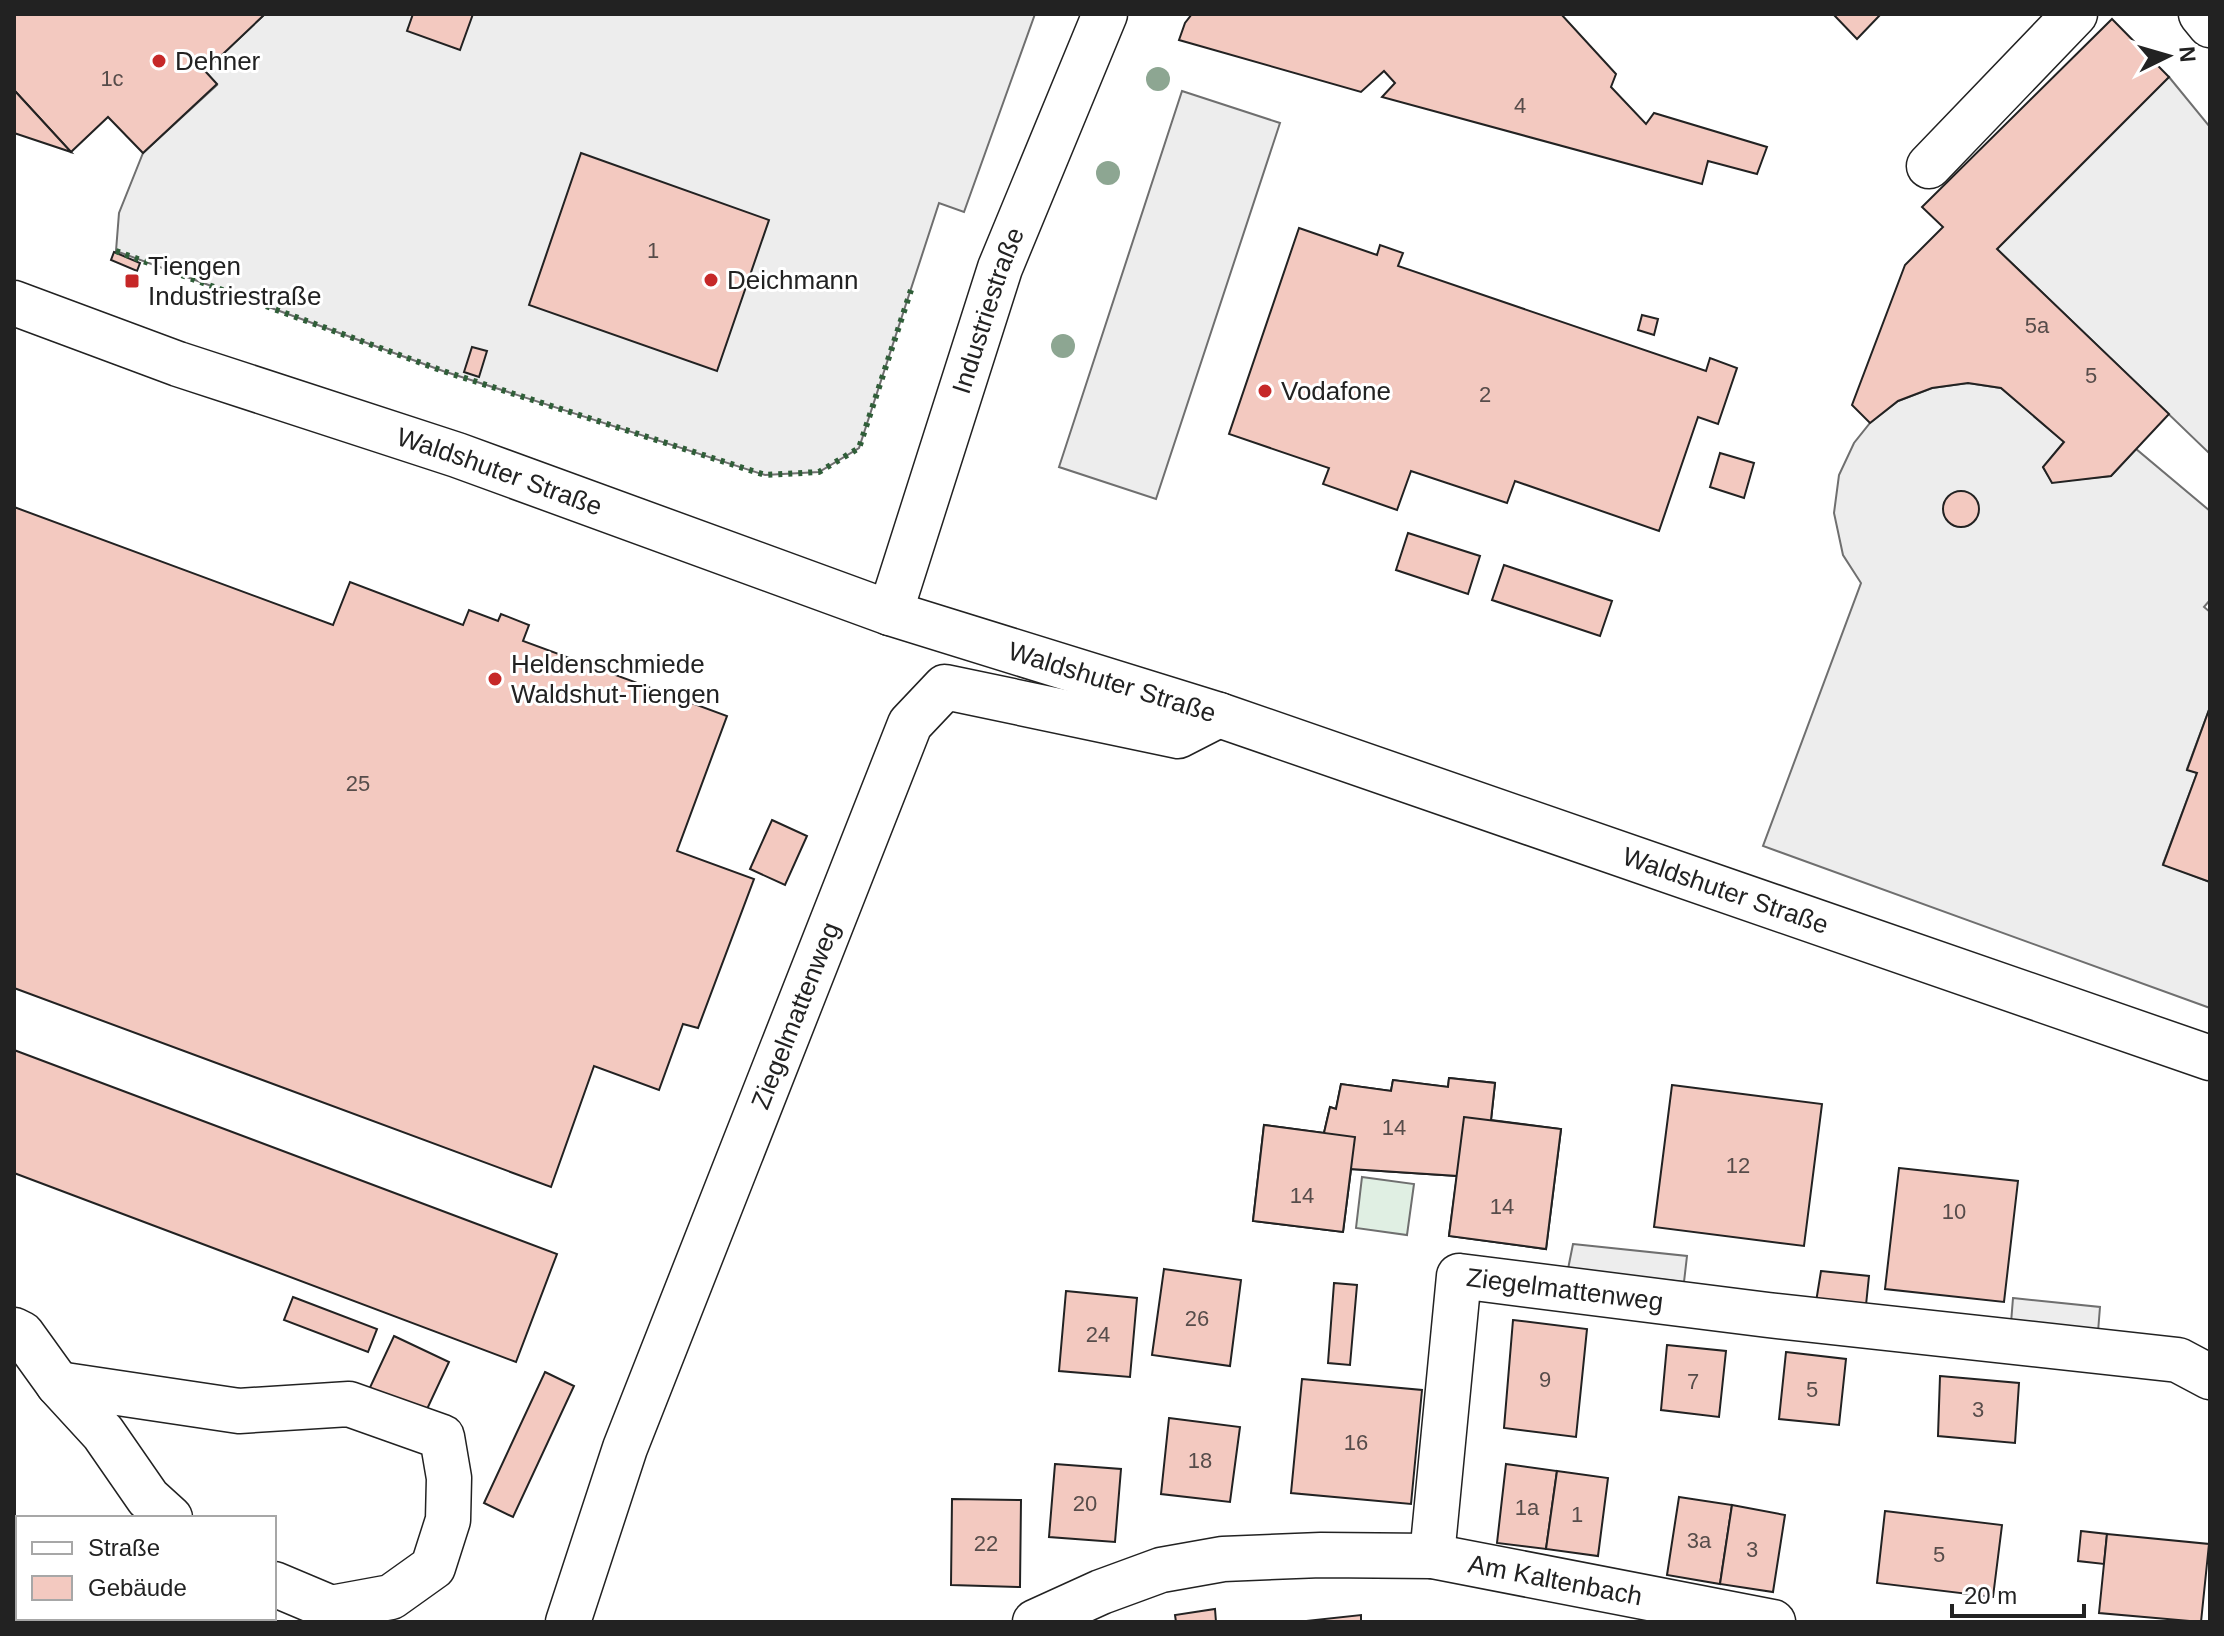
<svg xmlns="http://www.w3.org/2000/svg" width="2224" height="1636" font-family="Arial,sans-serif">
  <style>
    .green { fill: #e0efe3; stroke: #6f6f6f; stroke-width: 2 }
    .parking { fill: #ededed; stroke: #6f6f6f; stroke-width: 2 }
    .building { fill: #f3c9c0; stroke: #222; stroke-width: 2 }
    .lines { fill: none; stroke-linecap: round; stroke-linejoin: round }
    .minor-casing { stroke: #222; stroke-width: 47 }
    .major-casing { stroke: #222; stroke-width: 47 }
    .minor { stroke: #fff; stroke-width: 44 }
    .major { stroke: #fff; stroke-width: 44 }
    .hedge { stroke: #2f5e38; stroke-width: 6; stroke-dasharray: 4 6; stroke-linecap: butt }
    .tree { fill: #8da692 }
    .poi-dot { fill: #c62828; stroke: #fff; stroke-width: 3 }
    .labels { text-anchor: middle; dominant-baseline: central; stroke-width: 6; stroke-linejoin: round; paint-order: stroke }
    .number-label { font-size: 22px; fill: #564c4a }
    .poi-label { font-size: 26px; fill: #222; stroke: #fff; text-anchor: start }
    .street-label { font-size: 26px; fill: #222; stroke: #fff }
  </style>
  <rect width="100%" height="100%" fill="#fff"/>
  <polygon class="green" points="1362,1177 1414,1184 1407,1235 1356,1228"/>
  <g class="parking">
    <polygon points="265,14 1035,14 964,212 939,203 859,448 819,472 765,475 443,371 116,251 119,213 143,153 217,85 205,71"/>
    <polygon points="2169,77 2210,127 2210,454 1997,249"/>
    <polygon points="1182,91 1280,123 1156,499 1059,467"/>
    <polygon points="1968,383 2001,388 2064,442 2043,467 2052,482 2111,476 2136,449 2210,511 2210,600 2204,607 2210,612 2210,707 2187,769 2197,773 2163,864 2210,882 2210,1008 1763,846 1861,583 1843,555 1834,513 1839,475 1854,443 1870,423 1898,401 1932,388"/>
    <polygon points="1573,1244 1687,1256 1684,1282 1568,1269"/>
    <polygon points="2013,1298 2100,1307 2098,1332 2011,1323"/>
  </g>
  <g class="building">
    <polygon points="14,14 265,14 205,71 217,84 143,153 108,117 71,152 14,90"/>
    <polygon points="413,14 473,14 460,50 407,31"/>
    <polygon points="1192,14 1561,14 1616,74 1611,87 1646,124 1654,113 1767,147 1757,174 1708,161 1702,184 1382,97 1395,83 1384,71 1361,92 1179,40 1185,23"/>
    <polygon points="1833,14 1881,14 1857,39"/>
    <polygon points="2112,19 2169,77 1997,249 2169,414 2111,476 2052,483 2043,467 2064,442 2001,388 1968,383 1932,388 1898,401 1870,423 1852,405 1905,265 1943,227 1922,207"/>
    <polygon points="14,90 71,152 14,133"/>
    <polygon points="581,153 769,220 717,371 529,305"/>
    <polygon points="1299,228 1377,255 1380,245 1403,253 1398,266 1706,371 1710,358 1737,368 1718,424 1698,417 1659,531 1515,481 1507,503 1411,471 1397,510 1323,484 1329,468 1229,434"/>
    <polygon points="114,252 140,263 137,271 111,260"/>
    <polygon points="1642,315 1658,319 1654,335 1638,330"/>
    <polygon points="472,347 487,351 479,377 464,372"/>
    <polygon points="1720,453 1754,463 1744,498 1710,487"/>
    <circle cx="1961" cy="509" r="18"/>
    <polygon points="14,507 333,625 350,582 463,625 469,610 498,621 501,614 529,625 523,641 727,716 677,851 754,879 698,1028 683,1024 659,1090 594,1066 551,1187 14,988"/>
    <polygon points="1408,533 1480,556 1468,594 1396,570"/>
    <polygon points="1504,565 1612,601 1600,636 1492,600"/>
    <polygon points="2210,707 2210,882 2163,865 2197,773 2187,770"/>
    <polygon points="772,820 807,836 785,885 750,869"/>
    <polygon points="14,1050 557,1254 516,1362 14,1173"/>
    <polygon points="1449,1078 1495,1083 1491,1120 1464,1117 1457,1176 1351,1169 1355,1137 1324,1133 1330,1107 1336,1109 1341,1084 1391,1091 1393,1080 1448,1087"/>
    <polygon points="1449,1078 1495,1083 1491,1120 1561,1129 1546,1249 1449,1236 1457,1176 1351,1169 1343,1232 1253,1221 1264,1125 1324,1133 1330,1107 1336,1109 1341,1084 1391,1091 1393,1080 1448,1087"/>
    <polygon points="1672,1085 1822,1104 1804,1246 1654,1227"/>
    <polygon points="1464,1117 1561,1129 1546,1249 1449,1236"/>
    <polygon points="1264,1125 1355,1137 1343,1232 1253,1221"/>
    <polygon points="1899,1168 2018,1181 2004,1302 1885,1289"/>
    <polygon points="1164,1269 1241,1280 1230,1366 1152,1355"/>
    <polygon points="1821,1271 1869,1276 1866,1305 1816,1302"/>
    <polygon points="1334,1283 1357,1285 1350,1365 1328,1363"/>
    <polygon points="1066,1291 1137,1298 1130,1377 1059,1371"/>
    <polygon points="293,1297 377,1329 368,1352 284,1320"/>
    <polygon points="1513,1320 1587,1329 1576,1437 1504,1428"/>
    <polygon points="394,1336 449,1362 421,1422 366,1396"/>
    <polygon points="1667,1345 1726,1351 1719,1417 1661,1410"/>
    <polygon points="1786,1352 1846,1359 1839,1425 1779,1419"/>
    <polygon points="545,1372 574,1386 513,1517 484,1503"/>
    <polygon points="1940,1376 2019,1383 2015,1443 1938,1436"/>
    <polygon points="1302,1379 1422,1390 1411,1504 1291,1493"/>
    <polygon points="1169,1418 1240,1427 1230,1502 1161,1494"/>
    <polygon points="1055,1464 1121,1469 1115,1542 1049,1537"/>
    <polygon points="1506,1464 1557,1471 1546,1549 1497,1543"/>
    <polygon points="1557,1471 1608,1478 1598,1556 1546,1549"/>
    <polygon points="1679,1497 1732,1505 1720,1584 1667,1575"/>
    <polygon points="952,1499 1021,1500 1020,1587 951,1585"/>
    <polygon points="1732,1505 1785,1515 1773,1592 1720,1584"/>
    <polygon points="1885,1511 2002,1525 1993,1597 1877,1583"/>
    <polygon points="2081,1531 2107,1534 2104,1564 2078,1561"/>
    <polygon points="2107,1534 2209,1544 2201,1622 2099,1613"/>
    <polygon points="1215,1609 1216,1622 1176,1622 1175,1615"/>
    <polygon points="1361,1615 1361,1622 1297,1622"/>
  </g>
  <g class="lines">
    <g class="minor-casing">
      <g id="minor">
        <polyline points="2201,14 2210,25"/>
        <polyline points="1929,166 2075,14"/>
        <path id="s1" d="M890 613 1000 268 1105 14"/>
        <polyline points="14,1330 22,1334 58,1384 103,1433 148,1498 170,1518"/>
        <polyline points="58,1384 239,1411 349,1404 442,1437 449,1478 448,1520 433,1567 391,1597 331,1608 274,1584"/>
        <path id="s2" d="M1432 1556 1459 1276 1768 1315 2178 1360 2210 1377"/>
        <path id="s3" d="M568 1622 625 1448 910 724 945 687 1178 736 1219 715"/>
        <path id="s4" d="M1035 1622 1101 1592 1161 1570 1223 1559 1321 1555 1432 1556 1773 1622"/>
      </g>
    </g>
    <g class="major-casing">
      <g id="major">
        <path id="s5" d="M14 303 178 364 457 455 890 613 1219 715 2210 1058"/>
      </g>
    </g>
    <use href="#minor" class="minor"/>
    <use href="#major" class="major"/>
    <polyline class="hedge" points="116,251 443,371 765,475 819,472 859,448 911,290"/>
  </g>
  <g class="tree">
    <circle cx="1158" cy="79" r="12"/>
    <circle cx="1108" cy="173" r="12"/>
    <circle cx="1063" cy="346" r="12"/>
  </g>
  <g class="poi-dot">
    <circle cx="159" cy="61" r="8"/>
    <circle cx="711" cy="280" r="8"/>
    <rect x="124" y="273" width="16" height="16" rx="4"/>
    <circle cx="1265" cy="391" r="8"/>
    <circle cx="495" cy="679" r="8"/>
  </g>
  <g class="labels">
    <g class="number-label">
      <text x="112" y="78">1c</text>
      <text x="1520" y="105">4</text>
      <text x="653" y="250">1</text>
      <text x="2037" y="325">5a</text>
      <text x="2091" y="375">5</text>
      <text x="1485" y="394">2</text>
      <text x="358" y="783">25</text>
      <text x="1394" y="1127">14</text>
      <text x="1738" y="1165">12</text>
      <text x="1302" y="1195">14</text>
      <text x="1502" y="1206">14</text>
      <text x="1954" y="1211">10</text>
      <text x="1197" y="1318">26</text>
      <text x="1098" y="1334">24</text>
      <text x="1545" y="1379">9</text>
      <text x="1693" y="1381">7</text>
      <text x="1812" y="1389">5</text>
      <text x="1978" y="1409">3</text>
      <text x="1356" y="1442">16</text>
      <text x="1200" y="1460">18</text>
      <text x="1085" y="1503">20</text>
      <text x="1527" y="1507">1a</text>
      <text x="1577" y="1514">1</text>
      <text x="1699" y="1540">3a</text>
      <text x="986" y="1543">22</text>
      <text x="1752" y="1549">3</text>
      <text x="1939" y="1554">5</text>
    </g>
    <g class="poi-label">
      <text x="175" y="61">Dehner</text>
      <text x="148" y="266">Tiengen<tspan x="148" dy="30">Industriestraße</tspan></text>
      <text x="727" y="280">Deichmann</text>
      <text x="1281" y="391">Vodafone</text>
      <text x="511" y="664">Heldenschmiede<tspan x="511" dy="30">Waldshut-Tiengen</tspan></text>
    </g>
    <g class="street-label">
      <text stroke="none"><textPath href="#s1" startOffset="318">Industriestraße</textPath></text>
      <text stroke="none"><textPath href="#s5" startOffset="514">Waldshuter Straße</textPath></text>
      <text stroke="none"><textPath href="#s5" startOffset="1162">Waldshuter Straße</textPath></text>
      <text stroke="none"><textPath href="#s5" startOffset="1810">Waldshuter Straße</textPath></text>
      <text stroke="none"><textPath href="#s3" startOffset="648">Ziegelmattenweg</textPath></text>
      <text stroke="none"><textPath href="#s2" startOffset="388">Ziegelmattenweg</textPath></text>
      <text stroke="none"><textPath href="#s4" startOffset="534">Am Kaltenbach</textPath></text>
    </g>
  </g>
  <rect width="2224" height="1636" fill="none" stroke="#222222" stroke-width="32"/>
  <rect x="16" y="1516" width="260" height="104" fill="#ffffff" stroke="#a7a7a7" stroke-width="2"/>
  <rect x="32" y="1542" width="40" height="12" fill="#ffffff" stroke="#a7a7a7" stroke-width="2"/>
  <text x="88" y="1556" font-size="24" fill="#222222">Straße</text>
  <rect x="32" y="1576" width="40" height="24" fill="#f3c9c0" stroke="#a7a7a7" stroke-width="2"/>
  <text x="88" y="1596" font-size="24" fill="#222222">Gebäude</text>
  <g transform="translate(2168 56) rotate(85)" stroke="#ffffff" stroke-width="6" paint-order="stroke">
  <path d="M0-6L14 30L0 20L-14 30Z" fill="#222222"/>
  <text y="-12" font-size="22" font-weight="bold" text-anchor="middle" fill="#222222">N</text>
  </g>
  <path d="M1952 1604v12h132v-12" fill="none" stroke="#222222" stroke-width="4"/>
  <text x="1964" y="1604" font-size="24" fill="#222222" stroke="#ffffff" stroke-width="6" paint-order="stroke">20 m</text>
</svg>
